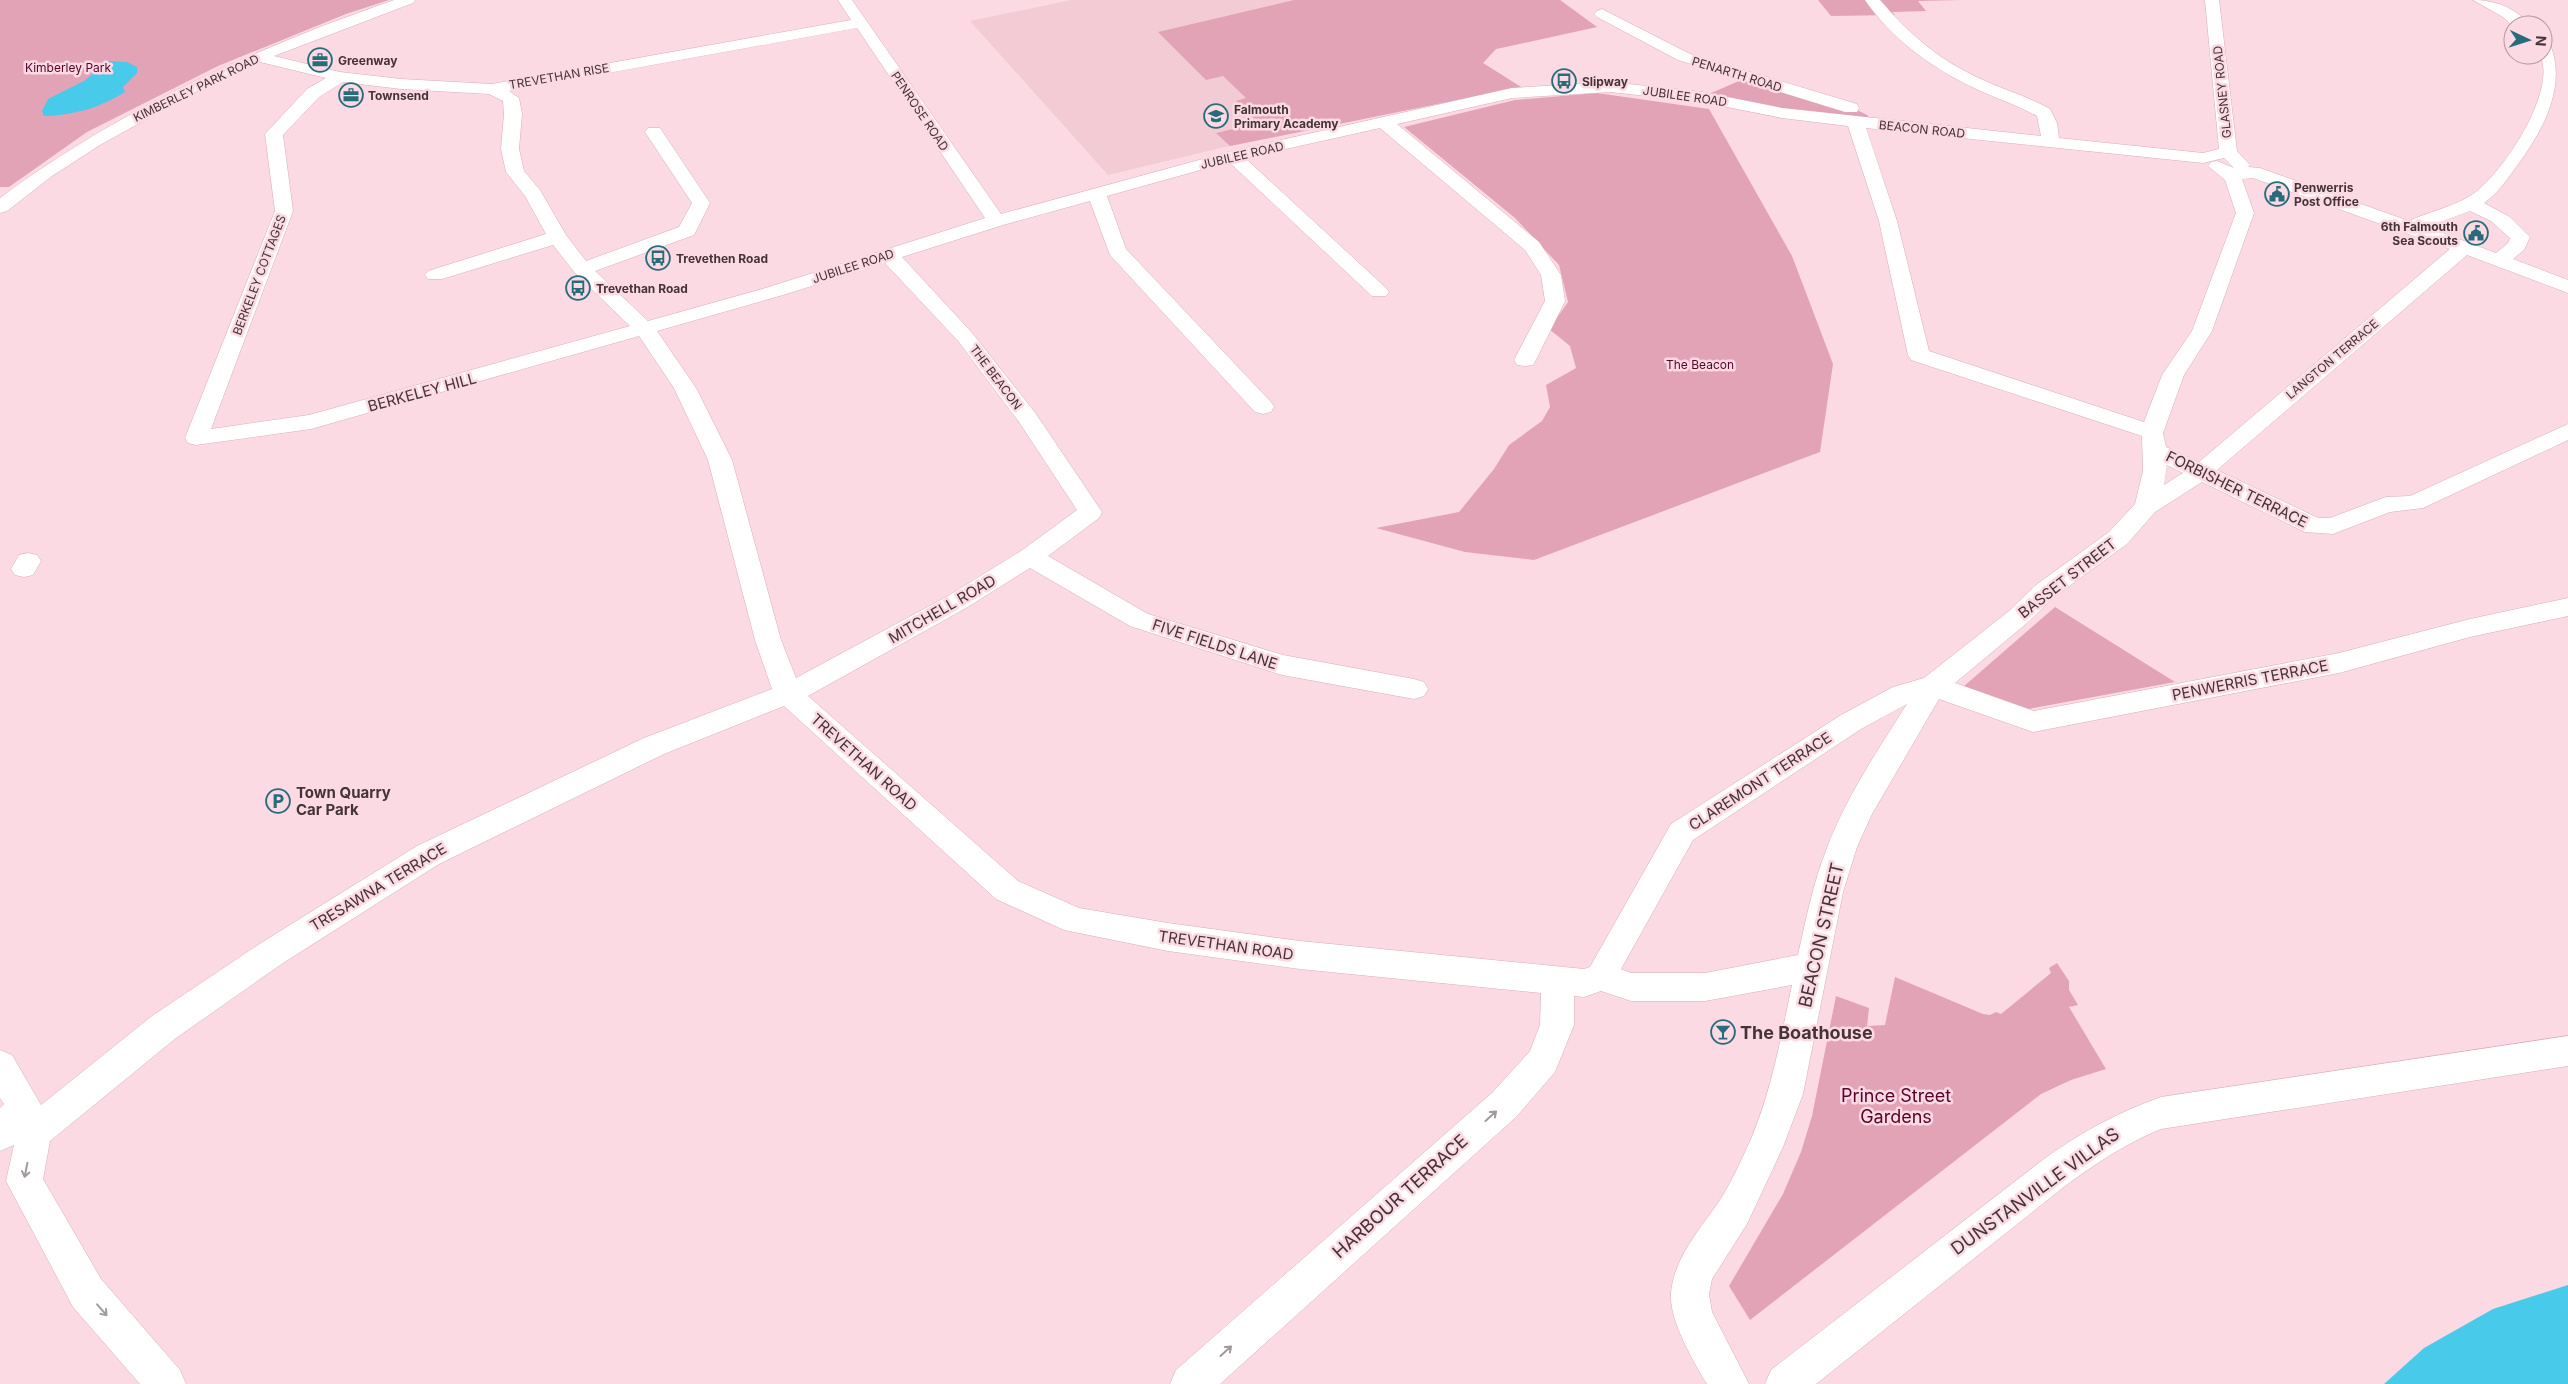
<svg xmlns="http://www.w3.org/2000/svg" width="2568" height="1384" font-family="Inter,sans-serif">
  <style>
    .built { fill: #f2cbd5 }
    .green { fill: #e3a3b6 }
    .water { fill: #48caea }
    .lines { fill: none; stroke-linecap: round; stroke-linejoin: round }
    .minor-casing { stroke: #d7aeb9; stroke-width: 1 }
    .minor { fill: #fff; fill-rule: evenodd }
    .oneway { stroke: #a2999c }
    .labels { text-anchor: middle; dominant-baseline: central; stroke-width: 5; stroke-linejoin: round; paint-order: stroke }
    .far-poi-label { font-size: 12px; font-weight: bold; fill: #443338; stroke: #fcdae3; text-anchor: start }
    .far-park-label { font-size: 12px; fill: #58012b; stroke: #fcdae3 }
    .far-street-label { font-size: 12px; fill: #443338; stroke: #fcdae3 }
    .street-label { font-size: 15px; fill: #443338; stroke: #fcdae3 }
    .poi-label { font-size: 15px; font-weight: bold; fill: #443338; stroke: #fcdae3; text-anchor: start }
    .near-street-label { font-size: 18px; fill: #443338; stroke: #fcdae3 }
    .near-poi-label { font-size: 18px; font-weight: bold; fill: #443338; stroke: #fcdae3; text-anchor: start }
    .near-park-label { font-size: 18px; fill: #58012b; stroke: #fcdae3 }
  </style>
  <rect width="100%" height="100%" fill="#fcdae3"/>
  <polygon class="built" points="1071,0 1560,0 1597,27 1496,49 1483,63 1521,87 1225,147 1108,175 970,21"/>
  <g class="green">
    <polygon points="0,0 389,0 346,14 218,66 87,132 9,187 0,187"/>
    <polygon points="1294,0 1560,0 1597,27 1496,49 1483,63 1521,87 1230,146 1216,133 1259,123 1236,101 1246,98 1223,76 1206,80 1158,32"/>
    <polygon points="1818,0 1962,0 1918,1 1926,11 1892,12 1895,15 1831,16"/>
    <polygon points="1748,77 1855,109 1867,115 1875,124 1702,97"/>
    <polygon points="1597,93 1709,109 1792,256 1833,364 1820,452 1534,560 1465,552 1376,528 1459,512 1494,469 1509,445 1542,421 1550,407 1546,385 1576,368 1570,346 1549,329 1568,302 1559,265 1515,218 1404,127 1515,100"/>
    <polygon points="2055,607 2175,682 2023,710 1963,687"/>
    <polygon points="2057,963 2069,981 2069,990 2078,1005 2069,1007 2106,1069 2071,1080 2041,1094 1750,1320 1729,1286 1783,1194 1801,1152 1812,1116 1836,996 1869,1008 1867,1026 1885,1025 1895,977 1983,1014 1990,1015 1996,1012 2001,1014 2051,973 2049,968"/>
  </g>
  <g class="water">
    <path d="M108 61 127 62 137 67V73L123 87 125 92C102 107 72 116 44 116L42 111 48 99 84 81 94 73V65Z"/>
    <polygon points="2568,1285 2568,1384 2384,1384 2424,1348 2493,1309"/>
  </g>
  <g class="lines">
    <g class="minor-casing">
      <g id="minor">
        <path d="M394 0H415L413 3 274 56 340 72 401 79 492 84 851 20 838 0H852L1001 214 1232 151 1512 88 1610 82 1702 92 1782 108 2041 136 2037 116C2015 104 1992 97 1970 86 1929 66 1891 38 1865 0H1880C1911 36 1939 60 1983 80 2005 90 2029 97 2050 109L2057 123 2059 138 2203 153 2219 149 2205 0H2219L2237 151 2250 165 2248 167 2260 168 2409 221C2430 211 2454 207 2473 194 2502 174 2558 91 2540 55H2543V40L2549 42C2568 83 2544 129 2519 163 2508 178 2499 192 2484 203L2510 217 2530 237 2524 250 2513 259 2568 280V293L2467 255 2217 470 2318 518H2330L2386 497 2410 496 2568 424V440L2423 508 2390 512 2333 534 2305 532 2202 482 2155 512 2127 544 2054 597 2027 623 1955 683 2034 711 2339 653 2470 619 2568 598V616L2470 637 2339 673 2033 732 1939 699 1872 814 1857 847 1843 892 1803 1094 1783 1147 1747 1224 1712 1279 1709 1294 1712 1312 1749 1384H1707C1693 1361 1669 1320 1671 1293 1674 1257 1701 1228 1720 1200 1732 1181 1742 1159 1751 1139 1772 1089 1781 1037 1792 985L1705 1001H1631L1601 991 1584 997 1574 996V1025L1555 1072 1516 1117 1220 1384H1170L1176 1370 1492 1093 1530 1051 1540 1025 1541 993 1300 969 1168 951 1064 930 996 899 784 706 664 754 439 864 283 963 176 1038 50 1141 43 1179 101 1279 180 1370 186 1384H140L73 1307 6 1181 14 1145 0 1151V1108L4 1104 0 1098V1050L12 1055 41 1105 152 1016 261 943 417 846 644 738 772 689 755 640 708 460 674 388 639 336 311 429 196 445 188 443 185 438 275 211 265 134 307 89 326 78 260 62 201 89 100 145 52 176 7 211 0 213V198C120 109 253 49 394 0ZM857 28 985 218 769 287 648 321 595 271 694 235 710 203 660 128H648L645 132 692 203 679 227 586 261 566 235 540 190 524 171 519 149 522 114 519 98 509 91ZM343 82 401 89 489 94 503 101 504 114 501 149 506 172 525 196 546 234 428 271 425 275 428 279H442L553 245 575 273 630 326 309 415 211 429 293 211 283 135 319 97ZM1610 92 1702 102 1782 118 1848 126 1879 221 1908 355 1911 360 2142 436 2143 471 2135 504 2109 532 2036 585 2009 611 1924 678 1893 687 1841 715 1671 824 1590 967 1584 969 1300 941 1168 923 1079 908 1018 881 808 696 966 608 1030 568 1130 626 1282 675 1414 699 1424 696 1428 689 1424 682 1414 679 1283 655 1148 614 1048 556 1099 518 1102 512 1036 414 973 334 902 257 1003 225 1090 201 1110 255 1255 412 1263 414 1271 412 1274 407 1271 402 1126 249 1107 196 1229 162 1372 296H1386L1389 292 1386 288 1245 158 1380 128 1525 250 1541 275 1545 301 1514 360 1517 365 1525 366 1533 365 1536 360 1565 301 1561 275 1539 242 1397 124 1512 98ZM1866 128 2203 163 2224 158 2234 168 2217 161 2211 162 2208 166 2225 180 2236 213 2192 331 2162 375 2144 422 1929 351 1897 221ZM2253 178 2450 249 2199 462 2166 447 2163 433 2184 375 2212 331 2254 213 2242 179ZM2470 211 2491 221 2510 238 2508 243 2496 253 2427 227ZM885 263 959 342 1019 422 1077 510 1021 551 948 596 796 678 781 640 732 460 696 388 657 331 783 295ZM2167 465 2183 473 2164 485ZM1907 704C1878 750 1846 797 1827 848 1813 883 1806 919 1798 955L1705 973H1631L1621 969 1693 840 1861 729Z"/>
        <path d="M2473 0C2493 0 2516 7 2529 25L2513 26 2503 17Z"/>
        <polygon points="1602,9 1690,54 1857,104 1859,108 1857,112 1845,112 1678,60 1597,17 1594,14 1597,11"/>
        <polygon points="28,553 37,555 41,561 33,575 24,577 15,575 11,569 19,555"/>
        <path d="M2568 1036V1066L2161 1129C2126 1143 2095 1164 2065 1186L1816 1384H1765L1771 1370 2040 1162C2078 1134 2116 1113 2161 1097Z"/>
      </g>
    </g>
    <use href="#minor" class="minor"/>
  </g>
  <defs><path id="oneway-shaft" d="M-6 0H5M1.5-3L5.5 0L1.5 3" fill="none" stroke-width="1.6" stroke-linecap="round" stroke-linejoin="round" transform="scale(1.25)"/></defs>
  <g class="oneway">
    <use href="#oneway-shaft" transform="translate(1491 1116) rotate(-42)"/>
    <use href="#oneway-shaft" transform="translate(26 1170) rotate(101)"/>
    <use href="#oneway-shaft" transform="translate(102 1310) rotate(49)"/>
    <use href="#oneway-shaft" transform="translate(1226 1351) rotate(-42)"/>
  </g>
  <defs>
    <g id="office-ring" transform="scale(1.25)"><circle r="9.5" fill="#fcdae3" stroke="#286c7c" stroke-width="1.5"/><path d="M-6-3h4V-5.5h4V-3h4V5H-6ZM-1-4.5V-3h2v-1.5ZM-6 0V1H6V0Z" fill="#286c7c"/></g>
    <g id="bus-ring" transform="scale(1.25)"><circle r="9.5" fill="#fcdae3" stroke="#286c7c" stroke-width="1.5"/><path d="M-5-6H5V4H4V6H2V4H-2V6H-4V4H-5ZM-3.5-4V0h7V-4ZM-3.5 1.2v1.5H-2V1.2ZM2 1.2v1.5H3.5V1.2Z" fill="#286c7c"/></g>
    <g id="school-ring" transform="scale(1.25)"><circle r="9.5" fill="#fcdae3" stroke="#286c7c" stroke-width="1.5"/><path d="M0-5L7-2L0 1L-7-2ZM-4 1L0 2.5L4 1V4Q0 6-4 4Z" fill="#286c7c"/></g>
    <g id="civic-ring" transform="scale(1.25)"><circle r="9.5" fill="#fcdae3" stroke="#286c7c" stroke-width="1.5"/><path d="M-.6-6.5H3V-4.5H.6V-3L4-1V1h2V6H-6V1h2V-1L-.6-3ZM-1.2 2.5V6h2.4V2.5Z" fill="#286c7c"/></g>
    <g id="parking-ring" transform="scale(1.25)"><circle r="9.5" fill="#fcdae3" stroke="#286c7c" stroke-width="1.5"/><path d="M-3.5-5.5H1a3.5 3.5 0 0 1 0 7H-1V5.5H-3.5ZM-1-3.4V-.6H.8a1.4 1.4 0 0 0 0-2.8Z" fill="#286c7c"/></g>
    <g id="bar-ring" transform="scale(1.25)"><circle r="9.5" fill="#fcdae3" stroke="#286c7c" stroke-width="1.5"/><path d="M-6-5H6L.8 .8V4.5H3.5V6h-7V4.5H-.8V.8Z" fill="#286c7c"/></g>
  </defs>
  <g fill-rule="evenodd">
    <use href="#office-ring" x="320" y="60"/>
    <use href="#bus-ring" x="1564" y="81"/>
    <use href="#office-ring" x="351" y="95"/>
    <use href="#school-ring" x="1216" y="116"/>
    <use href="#civic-ring" x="2277" y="194"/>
    <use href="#civic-ring" x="2476" y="233"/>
    <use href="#bus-ring" x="658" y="258"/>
    <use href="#bus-ring" x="578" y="288"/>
    <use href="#parking-ring" x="278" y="801"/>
    <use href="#bar-ring" x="1723" y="1032"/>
  </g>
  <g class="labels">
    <g class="far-poi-label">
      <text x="338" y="60">Greenway</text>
      <text x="1582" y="81">Slipway</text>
      <text x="368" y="95">Townsend</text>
      <text x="1234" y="109">Falmouth<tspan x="1234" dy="14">Primary Academy</tspan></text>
      <text x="2294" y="187">Penwerris<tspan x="2294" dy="14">Post Office</tspan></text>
      <text x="2458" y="226" text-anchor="end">6th Falmouth<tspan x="2458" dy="14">Sea Scouts</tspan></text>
      <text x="676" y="258">Trevethen Road</text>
      <text x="596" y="288">Trevethan Road</text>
    </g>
    <g class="far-park-label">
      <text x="68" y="67">Kimberley Park</text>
      <text x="1700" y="364">The Beacon</text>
    </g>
    <g class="far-street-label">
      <text transform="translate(1737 74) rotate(17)">PENARTH ROAD</text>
      <text transform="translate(559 76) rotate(-10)">TREVETHAN RISE</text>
      <text transform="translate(196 88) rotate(-26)">KIMBERLEY PARK ROAD</text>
      <text transform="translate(2222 92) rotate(-96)">GLASNEY ROAD</text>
      <text transform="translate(1685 96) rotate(8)">JUBILEE ROAD</text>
      <text transform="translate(920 111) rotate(56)">PENROSE ROAD</text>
      <text transform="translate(1922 129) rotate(6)">BEACON ROAD</text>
      <text transform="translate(1242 155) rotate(-13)">JUBILEE ROAD</text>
      <text transform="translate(853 266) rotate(-18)">JUBILEE ROAD</text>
      <text transform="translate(259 275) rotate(-69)">BERKELEY COTTAGES</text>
      <text transform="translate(2332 359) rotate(-40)">LANGTON TERRACE</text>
      <text transform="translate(996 377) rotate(53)">THE BEACON</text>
    </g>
    <g class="street-label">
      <text transform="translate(422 392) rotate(-15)">BERKELEY HILL</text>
      <text transform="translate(2237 489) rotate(26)">FORBISHER TERRACE</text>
      <text transform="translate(2067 578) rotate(-38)">BASSET STREET</text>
      <text transform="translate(942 609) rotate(-30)">MITCHELL ROAD</text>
      <text transform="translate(1215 644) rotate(18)">FIVE FIELDS LANE</text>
      <text transform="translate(2250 680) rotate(-11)">PENWERRIS TERRACE</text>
      <text transform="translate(864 762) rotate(42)">TREVETHAN ROAD</text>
      <text transform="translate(1760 781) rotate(-33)">CLAREMONT TERRACE</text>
      <text transform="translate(378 887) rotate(-31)">TRESAWNA TERRACE</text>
      <text transform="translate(1226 945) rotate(8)">TREVETHAN ROAD</text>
    </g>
    <g class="poi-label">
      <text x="296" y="792">Town Quarry<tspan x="296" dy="17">Car Park</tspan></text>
    </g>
    <g class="near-street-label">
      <text transform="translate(1821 935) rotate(-77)">BEACON STREET</text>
      <text transform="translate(2035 1191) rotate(-36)">DUNSTANVILLE VILLAS</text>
      <text transform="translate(1400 1196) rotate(-42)">HARBOUR TERRACE</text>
    </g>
    <g class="near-poi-label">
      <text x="1740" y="1032">The Boathouse</text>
    </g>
    <g class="near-park-label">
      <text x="1896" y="1095">Prince Street<tspan x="1896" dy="21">Gardens</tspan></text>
    </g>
  </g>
  <g transform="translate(2528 40) rotate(94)"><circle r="24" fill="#fcdae3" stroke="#b2979f"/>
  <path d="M0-4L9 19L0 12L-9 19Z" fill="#286c7c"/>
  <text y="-8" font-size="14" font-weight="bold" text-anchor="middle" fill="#443338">N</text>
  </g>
</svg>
